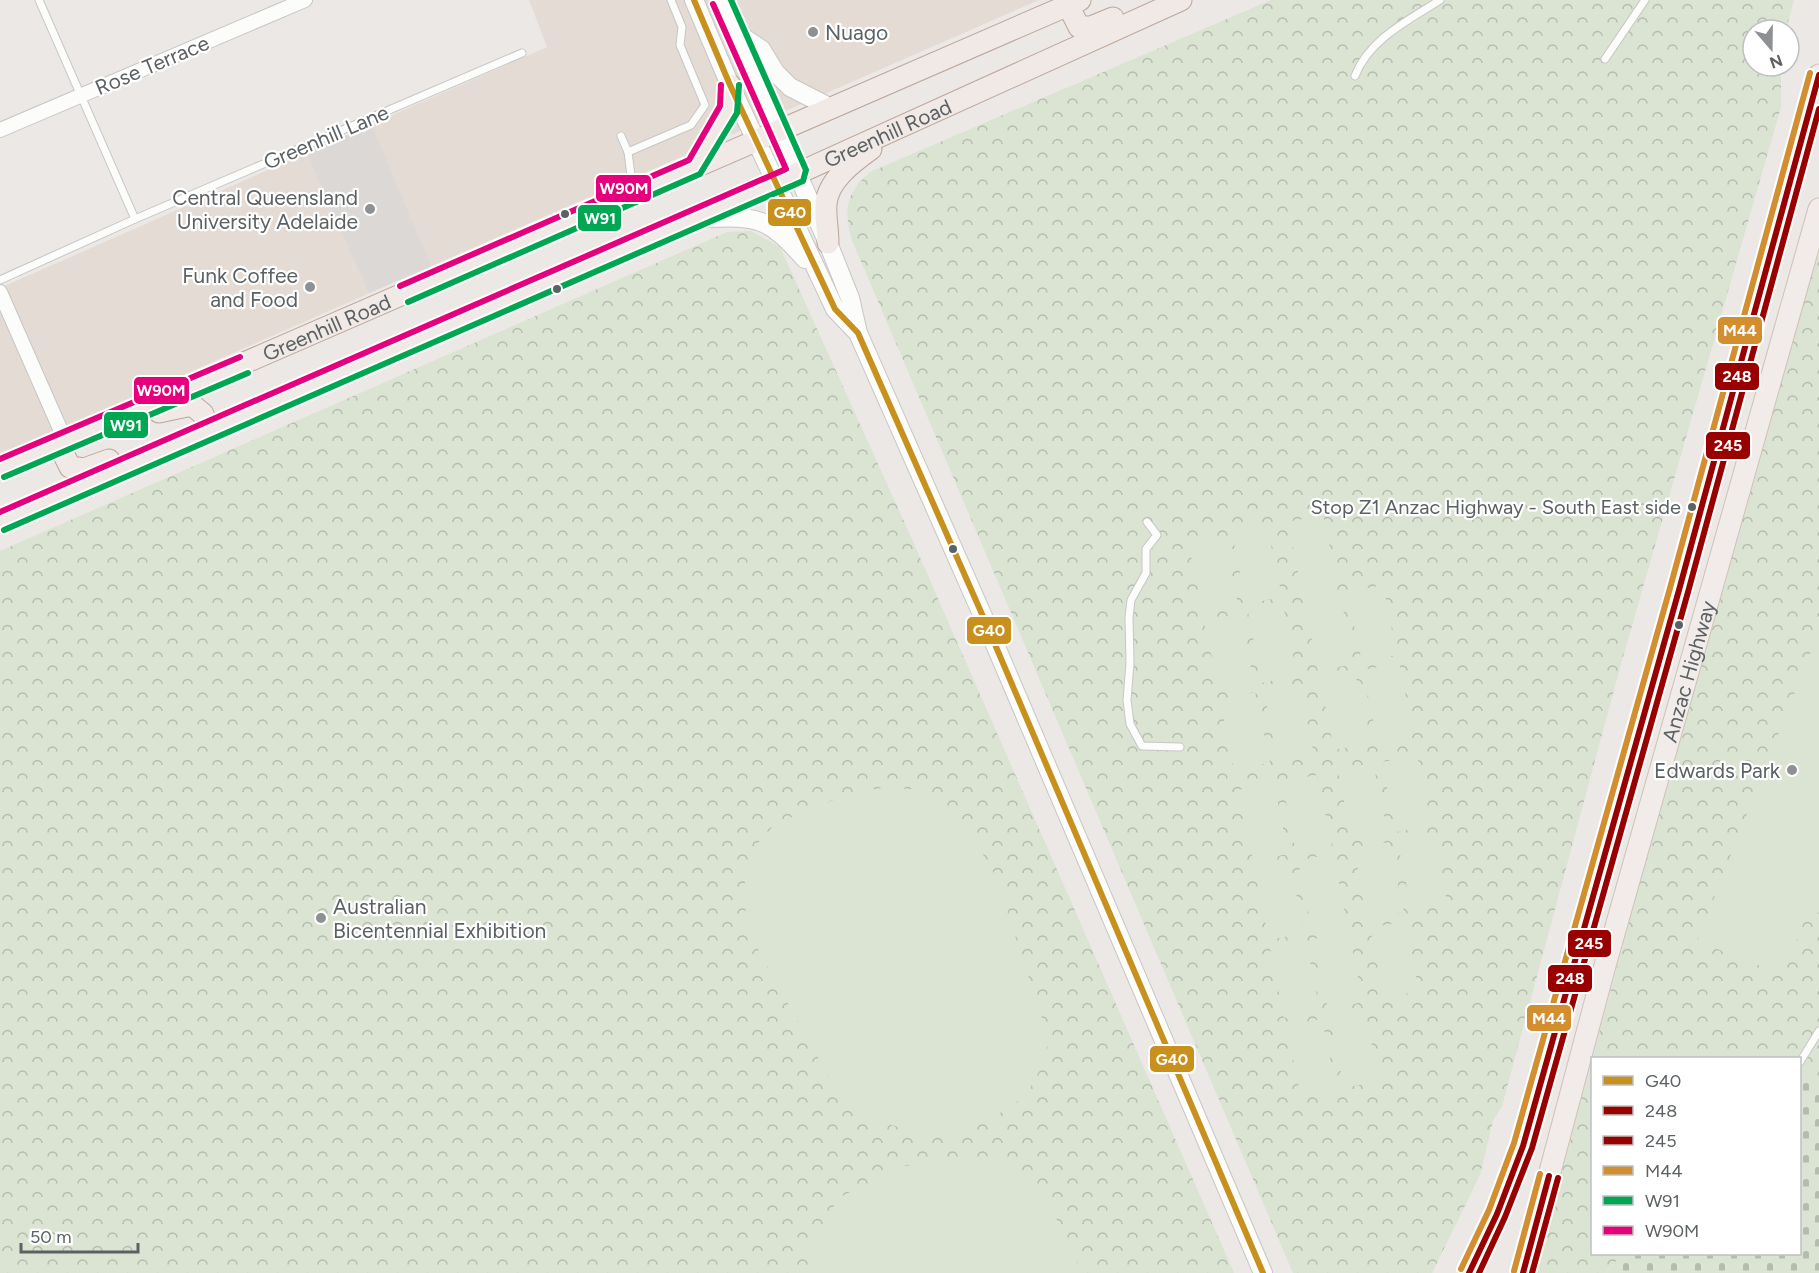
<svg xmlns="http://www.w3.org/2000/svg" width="1819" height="1273" font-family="Figtree,sans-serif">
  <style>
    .commercial { fill: #e4dbd4 }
    .education { fill: #dcd8d6 }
    .cemetery { fill: url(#cemetery-stones) }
    .park { fill: url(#park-crowns) }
    .pitch { fill: #dbe4d3 }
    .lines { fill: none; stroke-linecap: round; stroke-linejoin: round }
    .service-casing { stroke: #c7c6c6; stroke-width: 9 }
    .minor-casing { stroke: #c7c6c6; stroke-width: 16 }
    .secondary-casing { stroke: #c7c6c6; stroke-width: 20 }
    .primary-casing { stroke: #d0c0b7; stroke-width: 23 }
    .trunk-casing { stroke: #bda598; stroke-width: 23 }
    .service { stroke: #fcfcfb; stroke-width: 7 }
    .minor { stroke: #fcfcfb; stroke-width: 14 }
    .secondary { stroke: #fcfcfb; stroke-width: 18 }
    .primary { stroke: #f1ece9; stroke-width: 21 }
    .trunk { stroke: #f0e9e6; stroke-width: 21 }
    .bus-1-casing { stroke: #fff; stroke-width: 10 }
    .bus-2-casing { stroke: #fff; stroke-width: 10 }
    .bus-3-casing { stroke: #fff; stroke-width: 10 }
    .bus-4-casing { stroke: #fff; stroke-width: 10 }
    .bus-5-casing { stroke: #fff; stroke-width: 10 }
    .bus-6-casing { stroke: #fff; stroke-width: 10 }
    .bus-1 { stroke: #c8911e; stroke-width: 6 }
    .bus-2 { stroke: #900; stroke-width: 6 }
    .bus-3 { stroke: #900; stroke-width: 6 }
    .bus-4 { stroke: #d28e2f; stroke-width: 6 }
    .bus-5 { stroke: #00a651; stroke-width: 6 }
    .bus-6 { stroke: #e5007d; stroke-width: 6 }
    .poi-dot { fill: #8e9091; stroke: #fff; stroke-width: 2 }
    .bus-dot { fill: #5c6163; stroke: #fff; stroke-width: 2 }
    .labels { text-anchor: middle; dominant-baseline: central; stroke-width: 4.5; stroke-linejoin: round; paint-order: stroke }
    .bus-label { font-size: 20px; fill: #5c6163; stroke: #fff; text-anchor: end }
    .poi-label { font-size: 21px; fill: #5c6163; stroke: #fff; text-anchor: end }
    .street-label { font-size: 21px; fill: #5c6163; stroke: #fff }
    .line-badge { stroke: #fff; stroke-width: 2 }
    .badge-label { font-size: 16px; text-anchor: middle; font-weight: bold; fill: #fff }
  </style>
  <defs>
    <pattern id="cemetery-stones" width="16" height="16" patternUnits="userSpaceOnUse" patternTransform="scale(1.5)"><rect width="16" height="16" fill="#dbe4d3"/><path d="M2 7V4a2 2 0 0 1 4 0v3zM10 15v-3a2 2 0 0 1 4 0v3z" fill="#b5bcaf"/></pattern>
    <pattern id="park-crowns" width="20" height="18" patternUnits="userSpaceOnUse" patternTransform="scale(1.5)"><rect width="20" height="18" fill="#dbe4d3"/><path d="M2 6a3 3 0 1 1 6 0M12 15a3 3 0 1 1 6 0" fill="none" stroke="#b5bcaf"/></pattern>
  </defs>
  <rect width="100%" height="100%" fill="#ebe8e6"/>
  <polygon class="commercial" points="529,0 1039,0 0,455 0,288 547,47"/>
  <polygon class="education" points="371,124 431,266 369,293 307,153"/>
  <polygon class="cemetery" points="1805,1081 1819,1081 1819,1273 1606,1273 1622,1254 1800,1254 1800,1086"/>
  <g class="park">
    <path d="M1271 0H1794L1786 30H1753V66H1781V107L1621 664 1502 1106 1493 1121 1480 1175 1432 1273H1293L851 238C844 207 846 194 870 172Z"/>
    <polygon points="751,231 780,247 911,537 1234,1273 0,1273 0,551 727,232"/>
    <polygon points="1819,245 1819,1081 1805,1081 1800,1086 1800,1058 1592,1058 1592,1254 1622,1254 1606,1273 1534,1273 1728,556"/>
  </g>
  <g class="pitch">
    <polygon points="1323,515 1338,585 1302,593 1288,522"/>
    <polygon points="1267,526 1282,597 1246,604 1232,533"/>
    <polygon points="1224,535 1238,605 1203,612 1188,542"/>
    <polygon points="1383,585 1397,655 1362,662 1347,592"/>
    <polygon points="1340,593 1354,664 1318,671 1304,601"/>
    <polygon points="1283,605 1297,675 1262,683 1248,612"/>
    <polygon points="1240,614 1254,684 1219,691 1204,621"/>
    <polygon points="1819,631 1819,913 1809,909 1783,975 1697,941"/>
    <polygon points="1399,663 1413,734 1377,741 1363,670"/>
    <polygon points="1355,672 1370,743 1334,750 1320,679"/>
    <polygon points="1299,684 1314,754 1278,761 1264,691"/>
    <polygon points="1255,692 1270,763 1234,770 1220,700"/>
    <polygon points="1417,755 1431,825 1396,832 1382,762"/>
    <polygon points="1373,763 1388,834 1352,841 1338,771"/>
    <polygon points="1317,775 1332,845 1296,853 1282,782"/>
    <polygon points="1274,783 1288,854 1253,861 1238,790"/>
    <polygon points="883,788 912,789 938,798 967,827 996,877 1049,1040 1041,1068 1025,1096 990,1120 947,1134 912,1130 878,1122 852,1109 836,1090 760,953 747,924 744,889 750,852 775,824 853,792"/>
    <polygon points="1433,833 1447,903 1412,911 1397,840"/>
    <polygon points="1389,842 1404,912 1368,920 1354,849"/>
    <polygon points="1333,853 1347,924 1312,931 1298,861"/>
    <polygon points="1290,862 1304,933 1269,940 1254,869"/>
    <polygon points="1405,921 1419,991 1384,998 1370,928"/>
    <polygon points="1349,932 1363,1002 1328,1010 1314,939"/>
    <polygon points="1306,941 1320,1011 1284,1018 1270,948"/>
    <polygon points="1365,1010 1379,1081 1344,1088 1330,1018"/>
    <polygon points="1322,1019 1336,1090 1301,1097 1286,1026"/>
    <polygon points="994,1157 1046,1197 1082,1273 809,1273 809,1254 838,1198 903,1166"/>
  </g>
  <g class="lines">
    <g class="service-casing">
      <g id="service">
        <polyline points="39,0 135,219"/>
        <polyline points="1605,59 1645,0"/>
        <path d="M1355 76C1369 39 1409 20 1440 0"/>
        <polyline points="621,136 628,152 633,191"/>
        <polyline points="628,152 691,125 705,105 680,45 682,27 671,0"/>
        <polyline points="0,280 135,219 522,53"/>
        <polyline points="1147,522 1157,535 1146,549 1146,573 1131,600 1129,617 1130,663 1127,700 1130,724 1142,746 1180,747"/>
        <polyline points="1800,1062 1819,1031"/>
      </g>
    </g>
    <g class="minor-casing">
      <g id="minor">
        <polyline points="0,130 305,0"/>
        <polyline points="0,292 65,440"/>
      </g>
    </g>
    <g class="secondary-casing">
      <g id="secondary">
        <polyline points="694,0 730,85 835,309 856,331"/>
        <polyline points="721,0 828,243 850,298 858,333 985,621 1263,1273"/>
        <polyline points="735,32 761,49 775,72 790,87 831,108"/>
        <path d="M704 218C758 216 768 217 805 259"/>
      </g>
    </g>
    <g class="primary-casing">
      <g id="primary">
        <polyline points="1469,1273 1497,1214 1523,1146 1679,590 1819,75"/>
        <path id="s1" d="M1523 1273 1604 969 1819 209"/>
      </g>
    </g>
    <g class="trunk-casing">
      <g id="trunk">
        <polyline points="1068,5 1079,27 1091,27 1113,18"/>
        <polyline points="695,167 729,109 730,85"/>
        <path d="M828 243C828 230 825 216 826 204 828 180 853 162 871 149"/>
        <polyline points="159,412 192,405 203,414 209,431"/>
        <polyline points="65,440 64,455 70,467 84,469 109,460"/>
        <path id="s2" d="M0 469 1080 0"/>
        <path id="s3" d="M0 522 699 218 1181 0"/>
      </g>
    </g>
    <use href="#service" class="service"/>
    <use href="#minor" class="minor"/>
    <use href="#secondary" class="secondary"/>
    <use href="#primary" class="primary"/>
    <use href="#trunk" class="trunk"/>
    <g class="bus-1-casing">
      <polyline id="bus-1" points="694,0 730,85 835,309 858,333 985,621 1263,1273"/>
    </g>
    <g class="bus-2-casing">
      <g id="bus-2">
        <polyline points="1469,1273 1497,1214 1523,1146 1679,590 1819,75"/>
        <polyline points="1523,1273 1549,1176"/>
      </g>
    </g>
    <g class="bus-3-casing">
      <g id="bus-3">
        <polyline points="1479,1273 1505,1217 1532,1148 1688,592 1819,109"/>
        <polyline points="1532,1273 1558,1178"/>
      </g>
    </g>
    <g class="bus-4-casing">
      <g id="bus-4">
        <polyline points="1461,1269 1489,1210 1514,1143 1670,588 1810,73"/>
        <polyline points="1514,1271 1540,1174"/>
      </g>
    </g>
    <g class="bus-5-casing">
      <g id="bus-5">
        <polyline points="408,302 700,174 737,113 739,85"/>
        <polyline points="4,477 248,373"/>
        <polyline points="4,530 803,181 806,170 731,0"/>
      </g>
    </g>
    <g class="bus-6-casing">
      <g id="bus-6">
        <polyline points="400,286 689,160 720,106 721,85"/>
        <polyline points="0,459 240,357"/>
        <polyline points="0,512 786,169 713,4"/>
      </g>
    </g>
    <use href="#bus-1" class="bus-1"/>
    <use href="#bus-2" class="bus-2"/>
    <use href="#bus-3" class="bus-3"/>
    <use href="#bus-4" class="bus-4"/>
    <use href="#bus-5" class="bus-5"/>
    <use href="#bus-6" class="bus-6"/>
  </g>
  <g class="poi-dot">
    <circle cx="813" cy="32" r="6"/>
    <circle cx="370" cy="209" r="6"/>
    <circle cx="310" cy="287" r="6"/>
    <circle cx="1792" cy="770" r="6"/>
    <circle cx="321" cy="918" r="6"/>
  </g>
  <g class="bus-dot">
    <circle cx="565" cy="214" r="5"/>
    <circle cx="557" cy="289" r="5"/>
    <circle cx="1692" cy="507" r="5"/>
    <circle cx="953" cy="549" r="5"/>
    <circle cx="1679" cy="625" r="5"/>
  </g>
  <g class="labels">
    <g class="bus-label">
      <text x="1681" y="507">Stop Z1 Anzac Highway - South East side</text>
    </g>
    <g class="poi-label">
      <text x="825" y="32" text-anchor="start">Nuago</text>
      <text x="358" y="197">Central Queensland<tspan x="358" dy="24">University Adelaide</tspan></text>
      <text x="298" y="275">Funk Coffee<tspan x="298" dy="24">and Food</tspan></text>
      <text x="1780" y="770">Edwards Park</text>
      <text x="333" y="906" text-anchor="start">Australian<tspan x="333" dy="24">Bicentennial Exhibition</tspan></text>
    </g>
    <g class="street-label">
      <text transform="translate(152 65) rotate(-23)">Rose Terrace</text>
      <text stroke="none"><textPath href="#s3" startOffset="969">Greenhill Road</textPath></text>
      <text transform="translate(326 137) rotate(-23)">Greenhill Lane</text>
      <text stroke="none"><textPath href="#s2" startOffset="356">Greenhill Road</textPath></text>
      <text stroke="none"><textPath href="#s1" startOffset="624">Anzac Highway</textPath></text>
    </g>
  </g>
  <g class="line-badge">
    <rect x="595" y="174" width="57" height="29" rx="6" fill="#e5007d"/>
    <rect x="767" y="198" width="45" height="29" rx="6" fill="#c8911e"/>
    <rect x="577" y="204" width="45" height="28" rx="6" fill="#00a651"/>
    <rect x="1717" y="316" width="46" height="29" rx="6" fill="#d28e2f"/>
    <rect x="1714" y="362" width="46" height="29" rx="6" fill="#900"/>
    <rect x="133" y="376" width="57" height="29" rx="6" fill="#e5007d"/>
    <rect x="103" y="411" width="46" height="28" rx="6" fill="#00a651"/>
    <rect x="1705" y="431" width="46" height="29" rx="6" fill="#900"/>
    <rect x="966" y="616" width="46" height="29" rx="6" fill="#c8911e"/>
    <rect x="1567" y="929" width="45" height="29" rx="6" fill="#900"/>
    <rect x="1547" y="964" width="46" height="29" rx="6" fill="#900"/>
    <rect x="1526" y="1004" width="46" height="28" rx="6" fill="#d28e2f"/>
    <rect x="1149" y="1045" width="46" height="28" rx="6" fill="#c8911e"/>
  </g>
  <g class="badge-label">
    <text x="624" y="194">W90M</text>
    <text x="790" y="218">G40</text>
    <text x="600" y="224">W91</text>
    <text x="1740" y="336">M44</text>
    <text x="1737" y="382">248</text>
    <text x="161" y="396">W90M</text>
    <text x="126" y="431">W91</text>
    <text x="1728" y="451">245</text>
    <text x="989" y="636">G40</text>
    <text x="1589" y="949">245</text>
    <text x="1570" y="984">248</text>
    <text x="1549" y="1024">M44</text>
    <text x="1172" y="1065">G40</text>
  </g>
  <rect x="1591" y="1057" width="210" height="198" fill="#ffffff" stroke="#bec0c1" stroke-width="1.5"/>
  <rect x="1603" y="1076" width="30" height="9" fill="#c8911e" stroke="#bec0c1" stroke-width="1.5"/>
  <text x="1645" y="1087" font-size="18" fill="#5c6163">G40</text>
  <rect x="1603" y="1106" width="30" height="9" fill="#990000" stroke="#bec0c1" stroke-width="1.5"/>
  <text x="1645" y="1117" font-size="18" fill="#5c6163">248</text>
  <rect x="1603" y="1136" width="30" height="9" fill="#990000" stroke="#bec0c1" stroke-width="1.5"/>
  <text x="1645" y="1147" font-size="18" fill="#5c6163">245</text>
  <rect x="1603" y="1166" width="30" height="9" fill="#d28e2f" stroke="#bec0c1" stroke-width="1.5"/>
  <text x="1645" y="1177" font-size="18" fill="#5c6163">M44</text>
  <rect x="1603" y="1196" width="30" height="9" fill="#00a651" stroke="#bec0c1" stroke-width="1.5"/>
  <text x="1645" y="1207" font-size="18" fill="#5c6163">W91</text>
  <rect x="1603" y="1226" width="30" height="9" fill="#e5007d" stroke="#bec0c1" stroke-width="1.5"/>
  <text x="1645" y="1237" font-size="18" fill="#5c6163">W90M</text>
  <g transform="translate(1771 48) rotate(160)"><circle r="28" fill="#ffffff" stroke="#bec0c1" stroke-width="1.5"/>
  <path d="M0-4.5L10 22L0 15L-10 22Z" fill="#8e9091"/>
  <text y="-9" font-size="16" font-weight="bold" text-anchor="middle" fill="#5c6163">N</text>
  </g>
  <path d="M21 1243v9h117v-9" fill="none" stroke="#5c6163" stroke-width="3"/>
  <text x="30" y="1243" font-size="18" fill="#5c6163" stroke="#ffffff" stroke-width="4.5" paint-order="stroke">50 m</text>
</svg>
